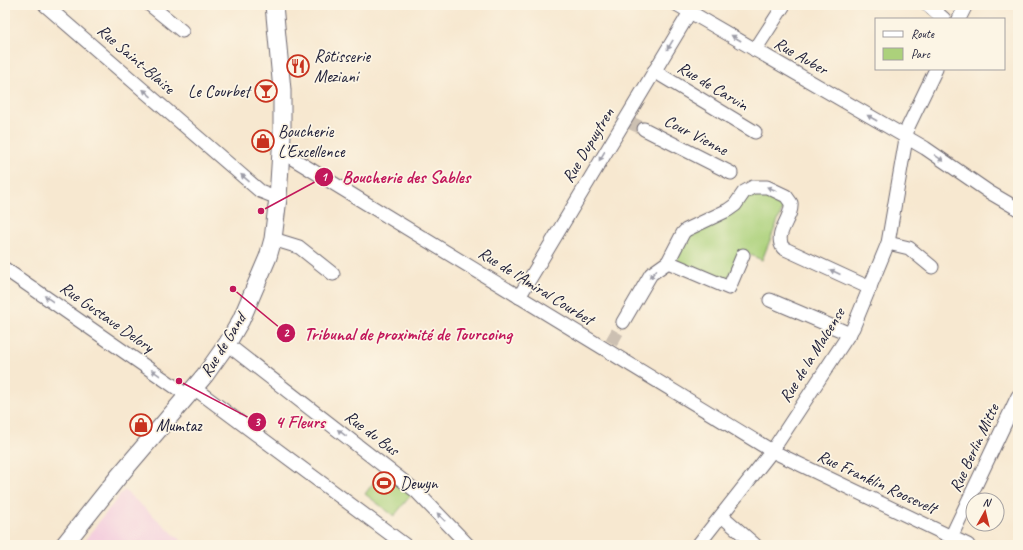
<svg xmlns="http://www.w3.org/2000/svg" width="1023" height="550" font-family="Caveat,sans-serif">
  <style>
    .built { fill: #f4cfde }
    .green { fill: #acd17b; stroke: #677a5b }
    .lines { fill: none; stroke-linecap: round; stroke-linejoin: round }
    .minor-tunnel { stroke: #ccc0b2; stroke-width: 13; stroke-dasharray: 13 6; stroke-linecap: butt }
    .minor-casing { stroke: #6d676f; stroke-width: 15 }
    .major-casing { stroke: #6d676f; stroke-width: 19 }
    .minor { stroke: #fff; stroke-width: 13 }
    .major { stroke: #fff; stroke-width: 17 }
    .oneway { fill: #9c9ca7 }
    .labels { text-anchor: middle; dominant-baseline: central; stroke-width: 3.5; stroke-linejoin: round; paint-order: stroke }
    .poi-label { font-size: 17px; fill: #22223b; stroke: #fcf5e5; text-anchor: start }
    .street-label { font-size: 17px; fill: #22223b; stroke: #fcf5e5 }
    .leader { fill: none; stroke: #c2185b; stroke-width: 1.5 }
    .callout-dot { fill: #c2185b; stroke: #fcf5e5; stroke-width: 1.5 }
    .mark-label { font-size: 12px; text-anchor: middle; font-weight: bold; fill: #fff }
    .callout-label { font-size: 18px; text-anchor: middle; font-weight: bold; fill: #c2185b; stroke: #fcf5e5; stroke-width: 3.5; stroke-linejoin: round; paint-order: stroke }
  </style>
  <rect width="100%" height="100%" fill="#fcf5e5"/>
  <filter id="ink" filterUnits="userSpaceOnUse"><feTurbulence type="fractalNoise" baseFrequency=".025" numOctaves="2"/><feDisplacementMap in="SourceGraphic" scale="8" xChannelSelector="R" yChannelSelector="G"/><feConvolveMatrix kernelMatrix="1 2 1 2 8 2 1 2 1" color-interpolation-filters="sRGB"/></filter>
  <filter id="wash" filterUnits="userSpaceOnUse"><feTurbulence type="fractalNoise" baseFrequency=".012" numOctaves="4" result="noise"/><feDisplacementMap in="SourceGraphic" scale="16" xChannelSelector="R" yChannelSelector="G"/><feGaussianBlur stdDeviation="0.9" result="paint"/><feColorMatrix in="noise" values="0 0 0 0 0 0 0 0 0 0 0 0 0 0 0 0 0 1.4 0 .05"/><feComposite in="paint" operator="in"/></filter>
  <g filter="url(#wash)">
    <rect width="100%" height="100%" fill="#f7e8d0"/>
    <polygon class="built" points="124,490 141,505 186,545 81,545"/>
    <g class="green">
      <polygon points="756,191 778,197 783,208 762,260 741,251 727,281 677,261 687,236"/>
      <polygon points="381,472 411,495 394,516 365,494"/>
    </g>
  </g>
  <g filter="url(#ink)">
    <g class="lines">
      <g class="minor-tunnel">
        <polyline points="631,123 644,129"/>
        <polyline points="611,343 623,322"/>
      </g>
      <g class="minor-casing">
        <g id="minor">
          <polyline points="45,5 260,191 278,198"/>
          <polyline points="150,5 182,31"/>
          <polyline points="678,5 925,148 989,192 1018,209"/>
          <polyline points="928,5 944,19"/>
          <polyline points="959,19 966,5"/>
          <polyline points="755,50 784,5"/>
          <polyline points="654,71 755,132"/>
          <polyline points="644,129 731,173"/>
          <polyline points="282,152 772,451 968,545"/>
          <polyline points="273,239 299,247 333,274"/>
          <polyline points="888,243 909,248 932,267"/>
          <polyline points="668,262 729,288 743,255"/>
          <polyline points="5,269 188,396"/>
          <polyline points="519,297 690,12"/>
          <polyline points="770,300 850,334"/>
          <path d="M623 322 651 274 668 262 683 233 686 230 728 210 735 205 744 192 753 187H767L786 196 791 203C793 218 773 233 783 248L870 288"/>
          <polyline points="227,344 416,491 468,545"/>
          <polyline points="194,388 405,545"/>
          <polyline points="722,516 755,545"/>
          <polyline points="951,537 1018,396"/>
          <polyline points="698,545 772,451 853,328 888,243 908,127 936,69"/>
        </g>
      </g>
      <g class="major-casing">
        <polyline id="major" points="64,545 119,476 205,375 227,344 241,320 268,257 273,239 278,198 282,135 282,90 274,5"/>
      </g>
      <use href="#minor" class="minor"/>
      <use href="#major" class="major"/>
    </g>
    <defs><path id="oneway-solid" d="M-6-.8H1V-3.2L6.5 0L1 3.2V.8H-6Z"/></defs>
    <g class="oneway">
      <use href="#oneway-solid" transform="translate(736 38) rotate(-150)"/>
      <use href="#oneway-solid" transform="translate(670 45) rotate(121)"/>
      <use href="#oneway-solid" transform="translate(147 93) rotate(-139)"/>
      <use href="#oneway-solid" transform="translate(872 118) rotate(-150)"/>
      <use href="#oneway-solid" transform="translate(602 156) rotate(121)"/>
      <use href="#oneway-solid" transform="translate(939 158) rotate(34)"/>
      <use href="#oneway-solid" transform="translate(245 178) rotate(-139)"/>
      <use href="#oneway-solid" transform="translate(772 189) rotate(-157)"/>
      <use href="#oneway-solid" transform="translate(835 272) rotate(-156)"/>
      <use href="#oneway-solid" transform="translate(653 274) rotate(132)"/>
      <use href="#oneway-solid" transform="translate(49 299) rotate(-145)"/>
      <use href="#oneway-solid" transform="translate(156 373) rotate(-145)"/>
      <use href="#oneway-solid" transform="translate(342 433) rotate(-143)"/>
      <use href="#oneway-solid" transform="translate(441 517) rotate(-134)"/>
    </g>
  </g>
  <defs>
    <g id="restaurant-ring" transform="scale(1.15)"><circle r="9.5" fill="#fcf5e5" stroke="#c8321e" stroke-width="1.5"/><path d="M-5-6h1v4h1v-4h1v4h1v-4h1v5L-1.5 .5V6h-2V.5L-5-1ZM5-6V6H3V1.5H1.5Q1.5-4 5-6Z" fill="#c8321e"/></g>
    <g id="bar-ring" transform="scale(1.15)"><circle r="9.5" fill="#fcf5e5" stroke="#c8321e" stroke-width="1.5"/><path d="M-6-5H6L.8 .8V4.5H3.5V6h-7V4.5H-.8V.8Z" fill="#c8321e"/></g>
    <g id="shop-ring" transform="scale(1.15)"><circle r="9.5" fill="#fcf5e5" stroke="#c8321e" stroke-width="1.5"/><path d="M-5-2.5h2.3a2.7 3.5 0 0 1 5.4 0H5L5.5 6h-11ZM-1.5-2.5h3a1.5 2.3 0 0 0-3 0Z" fill="#c8321e"/></g>
    <g id="stadium-ring" transform="scale(1.15)"><circle r="9.5" fill="#fcf5e5" stroke="#c8321e" stroke-width="1.5"/><path d="M0-5a6.5 5 0 1 0 0 10a6.5 5 0 1 0 0-10ZM-3.5-1.8h7v3.6h-7Z" fill="#c8321e"/></g>
  </defs>
  <g fill-rule="evenodd">
    <use href="#restaurant-ring" x="298" y="66"/>
    <use href="#bar-ring" x="266" y="91"/>
    <use href="#shop-ring" x="263" y="141"/>
    <use href="#shop-ring" x="141" y="425"/>
    <use href="#stadium-ring" x="384" y="483"/>
  </g>
  <g class="labels">
    <g class="poi-label">
      <text x="314" y="56">Rôtisserie<tspan x="314" dy="20">Meziani</tspan></text>
      <text x="250" y="91" text-anchor="end">Le Courbet</text>
      <text x="278" y="131">Boucherie<tspan x="278" dy="20">L'Excellence</tspan></text>
      <text x="156" y="425">Mumtaz</text>
      <text x="400" y="483">Dewyn</text>
    </g>
    <g class="street-label">
      <text transform="translate(801 56) rotate(30)">Rue Auber</text>
      <text transform="translate(136 59) rotate(41)">Rue Saint-Blaise</text>
      <text transform="translate(713 86) rotate(31)">Rue de Carvin</text>
      <text transform="translate(696 135) rotate(27)">Cour Vienne</text>
      <text transform="translate(588 145) rotate(-59)">Rue Dupuytren</text>
      <text transform="translate(536 286) rotate(32)">Rue de l'Amiral Courbet</text>
      <text transform="translate(107 317) rotate(35)">Rue Gustave Delory</text>
      <text transform="translate(223 345) rotate(-58)">Rue de Gand</text>
      <text transform="translate(812 355) rotate(-58)">Rue de la Malcense</text>
      <text transform="translate(372 433) rotate(37)">Rue du Bus</text>
      <text transform="translate(974 448) rotate(-65)">Rue Berlin Mitte</text>
      <text transform="translate(877 482) rotate(25)">Rue Franklin Roosevelt</text>
    </g>
  </g>
  <path class="leader" d="M261 211L324 177M233 289L286 333M179 381L257 422"/>
  <g class="callout-dot">
    <circle cx="261" cy="211" r="4"/>
    <circle cx="233" cy="289" r="4"/>
    <circle cx="179" cy="381" r="4"/>
    <circle cx="324" cy="177" r="10"/>
    <circle cx="286" cy="333" r="10"/>
    <circle cx="257" cy="422" r="10"/>
  </g>
  <g class="mark-label">
    <text x="324" y="181">1</text>
    <text x="286" y="337">2</text>
    <text x="257" y="426">3</text>
  </g>
  <g class="callout-label">
    <text x="406" y="183">Boucherie des Sables</text>
    <text x="408" y="340">Tribunal de proximité de Tourcoing</text>
    <text x="300" y="428">4 Fleurs</text>
  </g>
  <rect width="1023" height="550" fill="none" stroke="#fcf5e5" stroke-width="20"/>
  <rect x="875" y="18" width="130" height="52" fill="#fcf5e5" stroke="#a5a1a1"/>
  <rect x="883" y="31" width="20" height="6" fill="#ffffff" stroke="#a5a1a1"/>
  <text x="911" y="38" font-size="12" fill="#22223b">Route</text>
  <rect x="883" y="48" width="20" height="12" fill="#acd17b" stroke="#a5a1a1"/>
  <text x="911" y="58" font-size="12" fill="#22223b">Parc</text>
  <g transform="translate(985 512) rotate(8)"><circle r="19" fill="#fcf5e5" stroke="#a5a1a1"/>
  <path d="M0-3L7 15L0 10L-7 15Z" fill="#c8321e"/>
  <text y="-6" font-size="11" font-weight="bold" text-anchor="middle" fill="#22223b">N</text>
  </g>
</svg>
